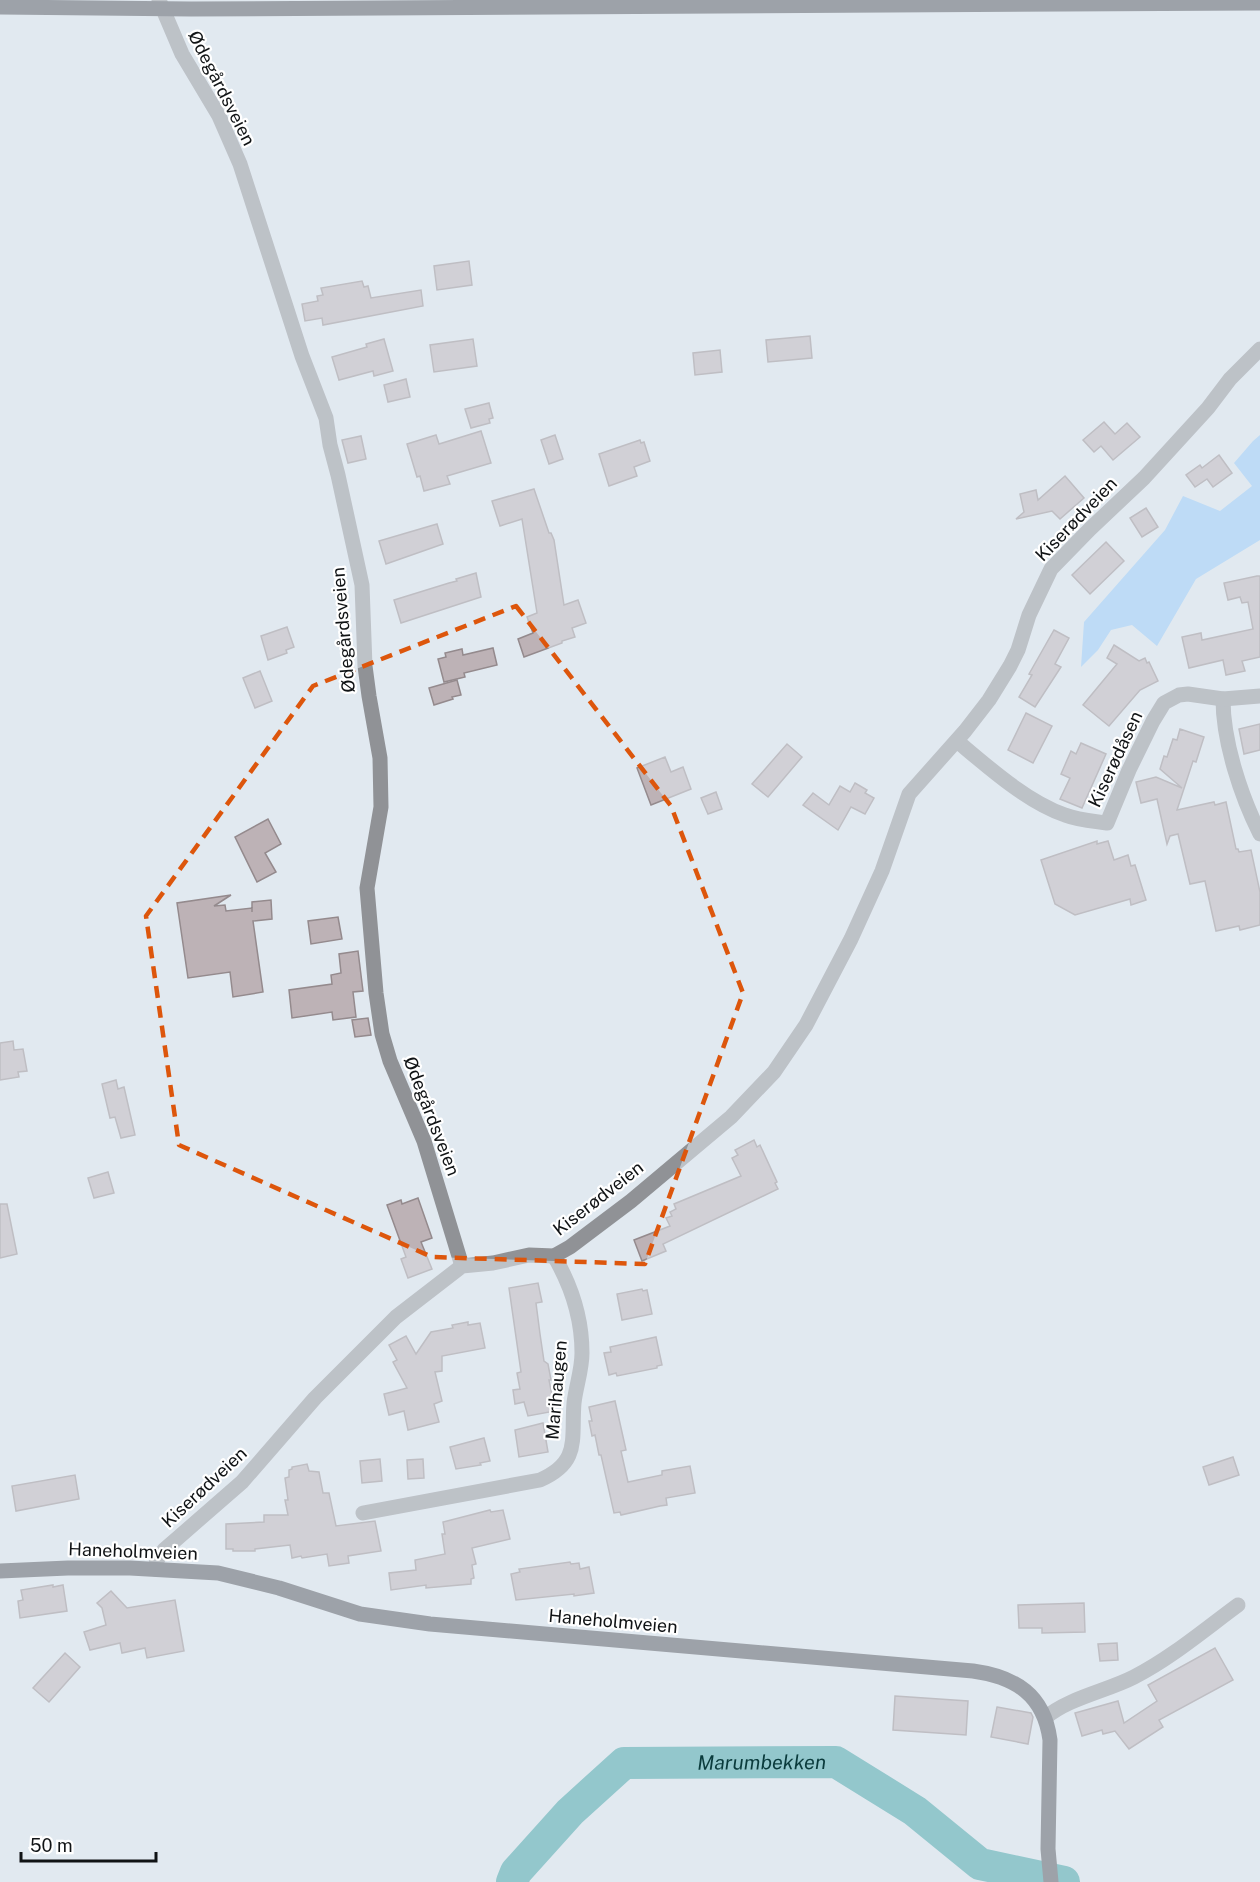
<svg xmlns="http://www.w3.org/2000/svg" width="1260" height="1882" font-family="'Public Sans',sans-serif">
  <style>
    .green { fill: #92cbfc }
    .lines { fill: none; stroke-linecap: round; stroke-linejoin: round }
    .river { stroke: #349da0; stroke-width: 32 }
    .building { fill: #bdb2b6; stroke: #948a8d; stroke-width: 1.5 }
    .minor { stroke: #909296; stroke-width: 15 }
    .major { stroke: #4a4d53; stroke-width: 15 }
    .marked { fill: none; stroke: #dd560c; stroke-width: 4.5; stroke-dasharray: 12 8; stroke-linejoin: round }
    .labels { text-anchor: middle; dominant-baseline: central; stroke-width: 4.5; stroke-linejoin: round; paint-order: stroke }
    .street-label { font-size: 18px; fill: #101315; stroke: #fff }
    .water-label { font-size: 20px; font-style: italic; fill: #0a3b3c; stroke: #fff }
  </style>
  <rect width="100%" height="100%" fill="#e1e9f0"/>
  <polygon class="green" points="1260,435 1260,540 1196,579 1157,646 1132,625 1111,630 1098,650 1081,667 1084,622 1165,530 1183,496 1220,511 1252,486 1234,463 1253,441"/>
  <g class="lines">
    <path class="river" id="s1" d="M512 1882 516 1872 570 1812 624 1763 836 1762 915 1811 980 1864 1064 1882"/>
  </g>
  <g class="building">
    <polygon points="469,261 472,285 437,290 434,266"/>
    <polygon points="362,281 364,287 368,286 371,298 421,290 423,306 323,325 322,318 305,321 302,304 318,301 317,296 323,295 321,288"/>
    <polygon points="810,336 812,358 768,362 766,340"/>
    <polygon points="384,339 393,371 374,376 373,371 339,380 332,357 367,347 366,344"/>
    <polygon points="473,339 477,366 434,372 430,345"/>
    <polygon points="720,350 722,372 695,375 693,353"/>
    <polygon points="406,379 410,397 388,402 384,385"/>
    <polygon points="489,403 493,418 489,419 490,423 471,428 465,409"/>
    <polygon points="1104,422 1115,434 1127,423 1140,437 1113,460 1101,446 1094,452 1083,440"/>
    <polygon points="481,431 491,463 447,476 450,484 424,491 420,476 417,477 407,444 436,435 439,444"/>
    <polygon points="555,435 563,459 549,464 541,440"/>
    <polygon points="361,436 366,459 348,463 342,440"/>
    <polygon points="640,440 641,443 644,442 650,461 634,467 637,476 609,486 599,454"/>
    <polygon points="1219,455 1232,473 1213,487 1207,479 1195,487 1186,475 1200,465 1202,468"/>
    <polygon points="1065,476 1084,498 1060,519 1052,511 1016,519 1024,512 1020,494 1036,490 1038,500"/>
    <polygon points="534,489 549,533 551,533 554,540 564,605 578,600 586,623 572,628 575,637 562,641 562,643 524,657 518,639 533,633 527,617 537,613 522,519 500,526 492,501"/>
    <polygon points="1146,508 1158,527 1142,537 1130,518"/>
    <polygon points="437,524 443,544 386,564 379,541"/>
    <polygon points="1106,542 1124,561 1090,594 1072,575"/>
    <polygon points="476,573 481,597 401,623 394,600 449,583 457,581 456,579"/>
    <polygon points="1257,576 1260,576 1260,657 1242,661 1245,671 1226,675 1223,660 1189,668 1182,637 1201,633 1202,640 1253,629 1248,602 1242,603 1240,597 1228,600 1224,583"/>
    <polygon points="287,627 294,647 286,650 287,653 268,660 261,636"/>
    <polygon points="1054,630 1069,638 1055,664 1061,667 1035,707 1019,697 1032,675 1029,674"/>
    <polygon points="1114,645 1139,661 1145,658 1147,663 1149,662 1158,681 1140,690 1109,726 1083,705 1117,664 1107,658"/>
    <polygon points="493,648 497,665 464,673 465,677 444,682 438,659 446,657 445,653 462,649 463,655"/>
    <polygon points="260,671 272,701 255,708 243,678"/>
    <polygon points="457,680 461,695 452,697 453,699 434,705 429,688"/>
    <polygon points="1026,713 1052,726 1033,763 1008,750"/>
    <polygon points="1260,724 1260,750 1244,754 1239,729"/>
    <polygon points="1180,729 1204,737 1196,762 1193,761 1177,810 1214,802 1215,805 1226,802 1236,849 1238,849 1239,852 1251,850 1260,892 1260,925 1240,930 1239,926 1216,931 1205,881 1190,884 1178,834 1170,836 1167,844 1157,799 1141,803 1136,782 1156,777 1182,788 1160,769 1164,756 1167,757 1173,739 1177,740"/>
    <polygon points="1081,743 1106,754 1082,808 1060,799 1070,778 1061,774 1071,751 1076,754"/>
    <polygon points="787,744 802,757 768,797 752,784"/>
    <polygon points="665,757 671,772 683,767 691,789 651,805 637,768"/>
    <polygon points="855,783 867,790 865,793 874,798 865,814 851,807 838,830 803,805 813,793 829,805 840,786 850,792"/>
    <polygon points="716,792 722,809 708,814 701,798"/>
    <polygon points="268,819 281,844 265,853 276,872 257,882 235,837"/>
    <polygon points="1097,841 1097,844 1108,841 1114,860 1128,855 1131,866 1135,865 1146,900 1131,905 1130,899 1075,915 1055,904 1041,860"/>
    <polygon points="231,895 214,906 225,905 226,911 252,908 252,912 252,902 271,900 272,919 253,921 263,992 233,997 230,972 188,978 177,903"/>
    <polygon points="338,917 342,939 311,944 308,921"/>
    <polygon points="358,951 363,991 353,992 356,1017 333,1020 332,1012 292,1018 289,990 332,984 331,975 341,973 339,954"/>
    <polygon points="368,1018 371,1035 355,1037 352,1020"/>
    <polygon points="13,1041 14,1050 23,1049 27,1071 18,1072 19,1077 0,1080 0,1043"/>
    <polygon points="116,1080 118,1089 124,1087 135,1135 121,1138 115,1117 110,1118 102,1084"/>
    <polygon points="754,1140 757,1147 760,1145 777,1182 775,1183 778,1189 663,1244 666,1251 642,1261 634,1240 670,1226 666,1218 672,1216 670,1212 676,1209 674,1204 741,1176 732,1158 738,1155 735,1150"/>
    <polygon points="108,1172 114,1193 94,1198 88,1178"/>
    <polygon points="418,1198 432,1238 421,1242 432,1269 408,1278 401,1259 406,1257 387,1205 401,1200 402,1204"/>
    <polygon points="0,1204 7,1204 17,1254 0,1258"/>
    <polygon points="538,1283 542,1302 536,1303 540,1334 544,1361 548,1364 551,1380 549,1380 555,1411 528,1416 524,1402 515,1404 513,1390 520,1389 517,1373 521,1372 509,1288"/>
    <polygon points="642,1289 643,1291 647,1290 652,1314 622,1320 617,1294"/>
    <polygon points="468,1322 468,1325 480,1323 485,1348 442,1356 442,1371 435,1372 442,1401 434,1404 439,1422 408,1430 404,1411 389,1415 384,1394 407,1388 393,1362 397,1360 389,1345 406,1336 416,1354 431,1332 453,1328 452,1325"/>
    <polygon points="656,1337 662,1365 657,1366 657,1368 617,1376 616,1373 609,1375 604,1353 611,1352 610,1347"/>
    <polygon points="615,1401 626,1450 621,1451 628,1482 662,1475 662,1471 690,1466 695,1493 666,1498 667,1505 660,1506 621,1515 620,1512 614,1513 601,1455 599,1455 595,1435 592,1436 589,1421 592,1421 589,1407"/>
    <polygon points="543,1423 548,1452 519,1457 515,1430"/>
    <polygon points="484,1438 490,1461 480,1463 481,1465 456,1469 450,1447"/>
    <polygon points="1233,1457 1239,1475 1209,1485 1203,1467"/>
    <polygon points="380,1459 382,1481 362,1483 360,1461"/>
    <polygon points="423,1459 424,1478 408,1479 407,1460"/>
    <polygon points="307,1464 309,1471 319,1472 323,1493 329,1493 336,1526 375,1521 381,1551 348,1556 349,1563 329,1566 327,1554 302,1558 301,1556 292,1558 290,1545 255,1549 255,1551 233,1551 233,1549 226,1549 226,1524 264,1522 264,1515 288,1515 285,1500 288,1500 285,1478 289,1477 289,1470 292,1469 292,1467"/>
    <polygon points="75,1475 79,1499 16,1511 12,1486"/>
    <polygon points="490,1510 491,1512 503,1510 510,1539 472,1548 476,1564 472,1565 474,1578 471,1579 471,1584 426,1588 426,1585 391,1590 389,1573 416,1570 415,1560 445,1554 442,1534 445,1534 443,1522"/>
    <polygon points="570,1562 571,1564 579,1563 580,1569 589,1567 594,1593 574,1596 574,1594 516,1600 511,1574 520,1572 519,1569"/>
    <polygon points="53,1585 53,1587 63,1585 67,1611 20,1618 18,1601 23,1600 21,1590"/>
    <polygon points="111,1591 127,1608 175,1600 184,1651 147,1658 145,1648 122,1653 120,1643 90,1650 84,1632 106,1625 102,1608 97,1603"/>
    <polygon points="1084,1603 1085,1632 1042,1633 1042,1628 1019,1628 1018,1605"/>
    <polygon points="1117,1643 1118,1660 1100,1661 1098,1644"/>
    <polygon points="1215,1648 1233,1680 1159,1720 1163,1727 1129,1749 1115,1731 1103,1734 1102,1730 1082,1736 1075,1713 1118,1701 1124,1723 1157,1701 1148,1685"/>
    <polygon points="65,1653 80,1667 49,1702 33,1688"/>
    <polygon points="895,1696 968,1701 966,1735 893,1730"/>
    <polygon points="997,1707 1031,1713 1033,1717 1028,1744 991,1737"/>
  </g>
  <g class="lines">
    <g class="minor">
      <polyline points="159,0 182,54 219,116 240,164 302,356 326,418 330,445 338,475 362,585 365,666 369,696 380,758 381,807 367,888 376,993 382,1034 390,1061 424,1141 462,1266"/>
      <path d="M1223 699C1223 742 1241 796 1260 834"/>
      <path d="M957 741C988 767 1027 802 1065 815 1078 820 1093 821 1107 823L1129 770 1153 721 1164 703 1179 695 1188 694 1223 699 1260 696"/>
      <path d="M363 1513 540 1480C581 1462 571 1439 574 1403 576 1386 582 1370 582 1353 582 1318 571 1285 554 1256"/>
      <polyline points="155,1569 157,1560 164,1550 242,1482 315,1398 396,1317 462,1266 493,1263 529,1255 554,1256 570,1247 631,1201 731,1117 774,1072 806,1025 851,939 882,871 909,794 965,731 989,700 1010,666 1018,650 1029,615 1051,569 1090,529 1144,478 1208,408 1230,379 1260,349"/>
      <path d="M1045 1718C1068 1698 1107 1691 1134 1677 1171 1658 1204 1630 1238 1605"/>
    </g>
    <g class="major">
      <polyline points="0,7 191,9 1260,3"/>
      <path d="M0 1571 68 1568H130L218 1573 279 1588 360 1614 430 1624 973 1671C1016 1677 1044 1695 1050 1740L1048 1849 1051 1882"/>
    </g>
  </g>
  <path d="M0 0H1260V1882H0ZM516 606 671 806 743 993 645 1264 432 1257 179 1145 146 916 313 686Z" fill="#e1e9f0" fill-opacity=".55" fill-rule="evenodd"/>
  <path class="marked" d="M516 606 671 806 743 993 645 1264 432 1257 179 1145 146 916 313 686Z"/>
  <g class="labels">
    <g class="street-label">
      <text transform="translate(222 88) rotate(63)">Ødegårdsveien</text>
      <text transform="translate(1076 519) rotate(-46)">Kiserødveien</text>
      <text transform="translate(343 630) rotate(-95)">Ødegårdsveien</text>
      <text transform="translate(1115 759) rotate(-65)">Kiserødåsen</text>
      <text transform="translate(432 1116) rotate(69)">Ødegårdsveien</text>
      <text transform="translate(598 1198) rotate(-38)">Kiserødveien</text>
      <text transform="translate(556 1390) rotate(-85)">Marihaugen</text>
      <text transform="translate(204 1487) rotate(-43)">Kiserødveien</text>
      <text transform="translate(133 1551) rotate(2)">Haneholmveien</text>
      <text transform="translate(613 1621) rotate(5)">Haneholmveien</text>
    </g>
    <g class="water-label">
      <text stroke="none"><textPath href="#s1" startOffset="302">Marumbekken</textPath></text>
    </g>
  </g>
  <path d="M21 1852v9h135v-9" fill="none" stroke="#101315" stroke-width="3"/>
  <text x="30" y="1852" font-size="18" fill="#101315" stroke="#ffffff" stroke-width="4.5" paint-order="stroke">50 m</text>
</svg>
